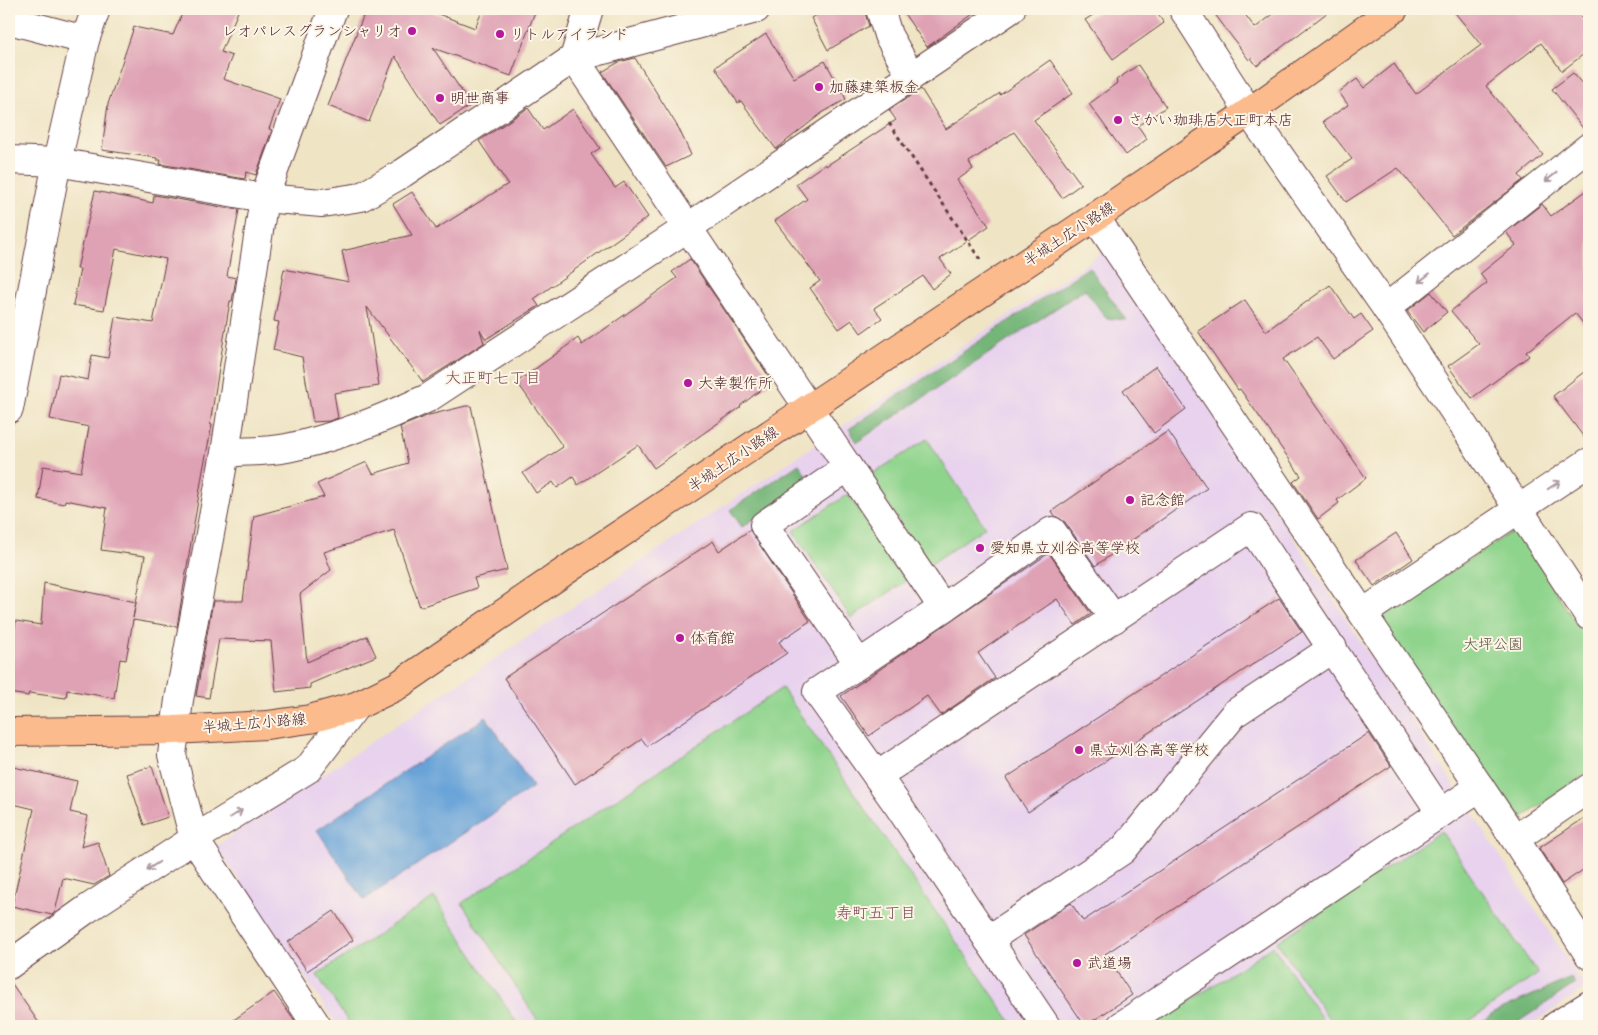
<svg xmlns="http://www.w3.org/2000/svg" width="1598" height="1035" font-family="'Shantell Sans','Klee One',sans-serif">
  <style>
    .built { fill: #e8d2ee }
    .green { fill: #8fd48d; stroke: #6c7a5c }
    .forest { fill: #73b678; stroke: #5e6a52 }
    .water { fill: #68a3d8; stroke: #596182 }
    .building { fill: #dfa2b5 }
    .lines { fill: none; stroke-linecap: round; stroke-linejoin: round }
    .minor-casing { stroke: #633d42; stroke-width: 30 }
    .major-casing { stroke: #633d42; stroke-width: 30 }
    .path { stroke: #633d42; stroke-width: 3; stroke-dasharray: 4 4; stroke-linecap: butt }
    .minor { stroke: #fff; stroke-width: 28 }
    .major { stroke: #fbbb8c; stroke-width: 28 }
    .oneway { stroke: #ae9aa0 }
    .poi-dot { fill: #b5179e; stroke: #fcf5e5; stroke-width: 2 }
    .labels { text-anchor: middle; dominant-baseline: central; stroke-width: 4; stroke-linejoin: round; paint-order: stroke }
    .poi-label { font-size: 15px; fill: #4a1f2b; stroke: #fcf5e5; text-anchor: start }
    .street-label { font-size: 15px; fill: #4a1f2b; stroke: #fcf5e5 }
    .park-label { font-size: 15px; fill: #5f5548; stroke: #fcf5e5 }
    .neighbourhood-label { font-size: 16px; fill: #7e4d5b; stroke: #fcf5e5 }
  </style>
  <rect width="100%" height="100%" fill="#fcf5e5"/>
  <filter id="ink" filterUnits="userSpaceOnUse"><feTurbulence type="fractalNoise" baseFrequency=".02" numOctaves="2"/><feDisplacementMap in="SourceGraphic" scale="10" xChannelSelector="R" yChannelSelector="G"/><feConvolveMatrix kernelMatrix="1 2 1 2 8 2 1 2 1" color-interpolation-filters="sRGB"/></filter>
  <filter id="wash" filterUnits="userSpaceOnUse"><feTurbulence type="fractalNoise" baseFrequency=".0096" numOctaves="4" result="noise"/><feDisplacementMap in="SourceGraphic" scale="20" xChannelSelector="R" yChannelSelector="G"/><feGaussianBlur stdDeviation="1.12" result="paint"/><feColorMatrix in="noise" values="0 0 0 0 0 0 0 0 0 0 0 0 0 0 0 0 0 1.4 0 .05"/><feComposite in="paint" operator="in"/></filter>
  <g filter="url(#wash)">
    <rect width="100%" height="100%" fill="#efe4c4"/>
    <polygon class="built" points="1106,250 1586,988 1529,1026 338,1026 216,846"/>
    <g class="green">
      <polygon points="927,439 985,527 928,566 869,476"/>
      <polygon points="848,494 906,581 851,618 793,531"/>
      <polygon points="1516,529 1589,644 1589,772 1516,822 1378,619"/>
      <polygon points="782,688 1014,1026 541,1026 462,903"/>
      <polygon points="1441,831 1538,974 1462,1026 1334,1026 1277,942"/>
      <polygon points="434,897 519,1026 351,1026 317,975"/>
      <polygon points="1273,946 1327,1026 1152,1026"/>
    </g>
    <g class="forest">
      <polygon points="1089,267 1126,320 1106,318 1085,289 857,442 849,429"/>
      <polygon points="799,464 810,481 742,527 730,510"/>
      <polygon points="1571,978 1575,984 1512,1026 1476,1026 1497,1011"/>
    </g>
    <polygon class="water" points="486,717 533,787 364,900 317,830"/>
    <g id="blocks">
      <g class="building">
        <polygon points="184,9 239,9 221,52 232,56 223,79 280,99 269,129 272,130 256,175 246,172 245,179 160,164 161,160 157,160 157,158 102,150 108,104 134,27 173,35"/>
        <polygon points="366,9 425,9 475,28 483,9 536,9 511,76 433,48 471,105 440,125 395,56 369,122 328,106"/>
        <polygon points="827,9 864,9 869,26 828,50 811,18"/>
        <polygon points="901,9 980,9 927,47"/>
        <polygon points="1102,9 1154,9 1164,23 1113,59 1085,20"/>
        <polygon points="1211,9 1241,9 1255,28 1280,9 1332,9 1257,66 1251,58 1249,60"/>
        <polygon points="1452,9 1575,9 1589,28 1589,50 1562,71 1541,43 1486,86 1543,155 1519,175 1523,180 1452,235 1398,168 1346,202 1327,176 1352,159 1323,122 1348,105 1339,92 1357,79 1364,88 1394,64 1416,94 1481,45"/>
        <polygon points="766,34 794,78 825,61 846,99 822,113 776,149 741,101 738,103 715,67"/>
        <polygon points="635,58 679,129 691,155 666,167 602,72 619,62"/>
        <polygon points="1050,60 1073,93 1034,120 1081,184 1062,198 1014,132 969,162 973,169 957,180 989,226 940,259 951,274 932,289 923,276 874,308 882,318 861,333 852,320 839,329 810,288 820,281 775,221 807,199 796,184 825,164 826,166 896,120 889,110 921,89 946,129 1000,93 1000,95"/>
        <polygon points="1138,65 1166,107 1138,126 1147,139 1126,155 1089,104 1117,83 1116,80"/>
        <polygon points="1573,73 1589,92 1589,132 1586,132 1552,89"/>
        <polygon points="528,108 543,130 573,109 600,148 591,154 615,188 624,182 648,217 534,299 539,306 486,339 480,330 484,343 423,382 367,307 379,386 334,393 338,418 329,421 313,422 302,357 273,350 279,322 274,321 284,269 349,282 342,251 412,235 393,204 412,192 436,229 508,184 479,141"/>
        <polygon points="1589,189 1589,331 1575,313 1526,352 1529,356 1472,398 1448,366 1479,344 1451,311 1487,283 1480,274 1516,245 1506,232 1542,204 1551,216"/>
        <polygon points="95,191 153,203 154,195 239,210 227,276 236,278 232,301 230,301 210,424 212,425 203,470 177,627 133,620 126,660 120,659 114,698 67,690 66,698 29,693 28,696 9,693 9,644 12,645 16,621 41,625 44,583 136,602 133,618 145,556 101,550 107,508 65,500 64,504 38,499 43,466 81,472 89,427 50,419 59,374 88,380 92,355 108,358 115,317 153,323 166,259 116,249 104,310 73,305 80,269 77,269"/>
        <polygon points="690,259 772,381 740,406 741,407 654,468 638,445 578,485 573,477 557,488 553,482 536,493 523,473 563,447 517,382 578,338 582,345 677,278 672,272"/>
        <polygon points="1330,285 1354,319 1361,314 1373,331 1333,359 1317,337 1283,359 1366,478 1337,500 1339,503 1318,519 1293,482 1301,476 1240,389 1238,390 1198,331 1245,300 1266,331"/>
        <polygon points="1431,292 1447,312 1423,332 1407,311"/>
        <polygon points="1156,366 1186,409 1154,433 1123,390"/>
        <polygon points="1589,368 1589,444 1553,396"/>
        <polygon points="466,406 471,406 507,570 474,578 477,588 420,607 394,530 324,552 331,570 300,594 307,662 367,636 376,656 310,684 310,688 276,692 271,641 219,639 209,698 196,696 213,601 243,601 254,516 324,497 317,484 367,462 373,474 408,463 400,427 429,415"/>
        <polygon points="1168,431 1207,488 1095,566 1065,522 1055,516 1052,511"/>
        <polygon points="750,530 810,621 779,642 787,653 647,746 642,739 575,784 504,678 713,541 719,551"/>
        <polygon points="1396,533 1413,559 1374,586 1356,560"/>
        <polygon points="1049,553 1091,614 1075,625 1057,599 978,653 995,678 941,715 927,696 869,736 841,696"/>
        <polygon points="1279,598 1302,632 1028,812 1006,778"/>
        <polygon points="1369,733 1391,766 1105,954 1132,995 1085,1026 1024,935 1071,903 1083,921"/>
        <polygon points="9,766 77,781 70,812 88,816 81,847 98,842 109,876 94,885 63,878 55,912 52,915 12,906 34,809 9,803"/>
        <polygon points="152,766 168,817 144,825 127,774"/>
        <polygon points="1589,815 1589,866 1562,884 1539,848"/>
        <polygon points="334,911 353,940 307,971 288,942"/>
        <polygon points="9,980 10,981 41,1026 9,1026"/>
        <polygon points="274,992 298,1026 225,1026"/>
      </g>
    </g>
  </g>
  <g filter="url(#ink)">
    <use href="#blocks" fill-opacity="0" stroke="#633d42" stroke-width="1"/>
    <g class="lines">
      <g class="minor-casing">
        <g id="minor">
          <polyline points="589,9 574,58 848,467 764,525 859,664 817,692 897,804 1046,1026"/>
          <polyline points="880,9 888,35 911,76"/>
          <polyline points="1183,9 1249,112 1386,308 1589,616"/>
          <polyline points="9,20 85,40"/>
          <polyline points="9,160 57,162 264,198 322,203 361,197 403,173 574,58 756,9"/>
          <polyline points="1095,217 1515,839 1589,955"/>
          <polyline points="1386,308 1589,147"/>
          <polyline points="9,409 57,162 85,40 96,9"/>
          <path d="M225 453C245 451 267 452 287 448 336 438 382 419 428 398L687 228 1011 9"/>
          <polyline points="848,467 943,608"/>
          <polyline points="1363,613 1589,462"/>
          <polyline points="859,664 943,608 1052,531 1114,619"/>
          <polyline points="877,776 1251,527 1441,813"/>
          <polyline points="1515,839 1589,788"/>
          <polyline points="988,940 1123,850 1235,713 1333,648"/>
          <polyline points="9,965 87,909 194,839 308,769 356,706"/>
          <polyline points="317,1026 194,839 172,755 179,700 225,453 264,198 333,9"/>
          <polyline points="1121,1026 1480,787"/>
          <polyline points="1556,1026 1589,1005"/>
        </g>
      </g>
      <g class="major-casing">
        <polyline id="major" points="9,732 174,730 267,725 310,719 356,706 397,686 574,565 1095,217 1249,112 1394,9"/>
      </g>
      <polyline class="path" points="889,123 981,261"/>
      <use href="#minor" class="minor"/>
      <use href="#major" class="major"/>
    </g>
    <defs><path id="oneway-shaft" d="M-6 0H5M1.5-3L5.5 0L1.5 3" fill="none" stroke-width="1.6" stroke-linecap="round" stroke-linejoin="round" transform="scale(1.25)"/></defs>
    <g class="oneway">
      <use href="#oneway-shaft" transform="translate(1551 177) rotate(142)"/>
      <use href="#oneway-shaft" transform="translate(1424 278) rotate(142)"/>
      <use href="#oneway-shaft" transform="translate(1554 485) rotate(-33)"/>
      <use href="#oneway-shaft" transform="translate(236 814) rotate(-32)"/>
      <use href="#oneway-shaft" transform="translate(153 866) rotate(147)"/>
    </g>
  </g>
  <g class="poi-dot">
    <circle cx="412" cy="31" r="5"/>
    <circle cx="500" cy="34" r="5"/>
    <circle cx="819" cy="87" r="5"/>
    <circle cx="440" cy="98" r="5"/>
    <circle cx="1118" cy="120" r="5"/>
    <circle cx="688" cy="383" r="5"/>
    <circle cx="1130" cy="500" r="5"/>
    <circle cx="980" cy="548" r="5"/>
    <circle cx="680" cy="638" r="5"/>
    <circle cx="1079" cy="750" r="5"/>
    <circle cx="1077" cy="963" r="5"/>
  </g>
  <g class="labels">
    <g class="poi-label">
      <text x="402" y="31" text-anchor="end">レオパレスグランシャリオ</text>
      <text x="510" y="34">リトルアイランド</text>
      <text x="829" y="87">加藤建築板金</text>
      <text x="450" y="98">明世商事</text>
      <text x="1128" y="120">さかい珈琲店大正町本店</text>
      <text x="698" y="383">大幸製作所</text>
      <text x="1140" y="500">記念館</text>
      <text x="990" y="548">愛知県立刈谷高等学校</text>
      <text x="690" y="638">体育館</text>
      <text x="1089" y="750">県立刈谷高等学校</text>
      <text x="1087" y="963">武道場</text>
    </g>
    <g class="street-label">
      <text transform="translate(1069 234) rotate(-33)">半城土広小路線</text>
      <text transform="translate(733 459) rotate(-34)">半城土広小路線</text>
      <text transform="translate(254 723) rotate(-5)">半城土広小路線</text>
    </g>
    <g class="park-label">
      <text x="1493" y="644">大坪公園</text>
    </g>
    <g class="neighbourhood-label">
      <text x="493" y="377">大正町七丁目</text>
      <text x="876" y="912">寿町五丁目</text>
    </g>
  </g>
  <rect width="1598" height="1035" fill="none" stroke="#fcf5e5" stroke-width="30"/>
</svg>
